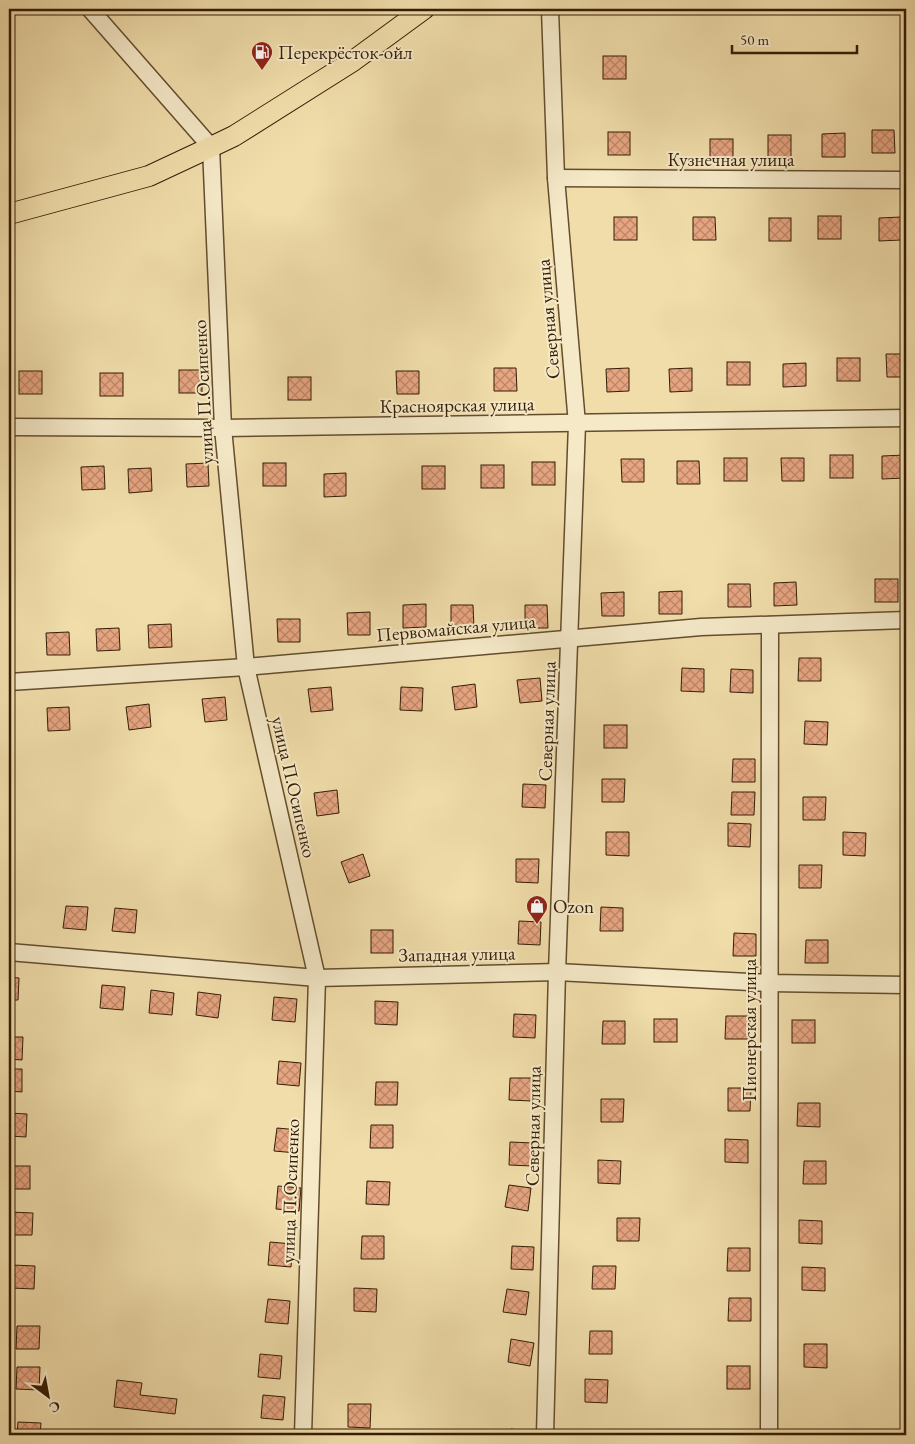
<svg xmlns="http://www.w3.org/2000/svg" width="915" height="1444" font-family="'EB Garamond',serif">
  <style>
    .building { fill: url(#building-cross-hatch); stroke: #341d05 }
    .lines { fill: none; stroke-linecap: round; stroke-linejoin: round }
    .minor-casing { stroke: #634d2e; stroke-width: 19 }
    .major-casing { stroke: #341d05; stroke-width: 22 }
    .minor { stroke: #f5e9c8; stroke-width: 16 }
    .major { stroke: #f0ddaa; stroke-width: 20 }
    .labels { text-anchor: middle; dominant-baseline: central; stroke-width: 4; stroke-linejoin: round; paint-order: stroke }
    .poi-label { font-size: 19px; fill: #341d05; stroke: #f5e9c8; text-anchor: start }
    .street-label { font-size: 19px; fill: #341d05; stroke: #f5e9c8 }
  </style>
  <defs>
    <pattern id="building-cross-hatch" width="8" height="8" patternUnits="userSpaceOnUse" patternTransform="scale(1.25)"><rect width="8" height="8" fill="#e7a581"/><path d="M0 0l8 8M0 8l8-8" fill="none" stroke="#bc8668"/></pattern>
  </defs>
  <rect width="100%" height="100%" fill="#f0ddaa"/>
  <filter id="stains"><feTurbulence type="fractalNoise" baseFrequency=".004" numOctaves="4"/><feColorMatrix values="0 0 0 0 .2 0 0 0 0 .09 0 0 0 0 .02 0 0 0 .5 -.17"/></filter>
  <radialGradient id="worn" r=".72"><stop offset=".6" stop-color="#630" stop-opacity="0"/><stop offset="1" stop-color="#630" stop-opacity=".3"/></radialGradient>
  <g class="building">
    <rect x="603" y="56" width="23" height="23"/>
    <polygon points="872,130 894,130 895,153 872,153"/>
    <rect x="608" y="132" width="22" height="23"/>
    <polygon points="845,133 845,157 822,157 822,134"/>
    <rect x="768" y="135" width="23" height="23"/>
    <rect x="710" y="139" width="23" height="23"/>
    <rect x="818" y="216" width="23" height="23"/>
    <rect x="614" y="217" width="23" height="23"/>
    <polygon points="693,217 715,217 716,240 693,240"/>
    <polygon points="901,217 901,240 879,241 879,218"/>
    <rect x="769" y="218" width="22" height="23"/>
    <polygon points="886,354 906,354 906,377 887,377"/>
    <rect x="837" y="358" width="23" height="23"/>
    <rect x="727" y="362" width="23" height="23"/>
    <polygon points="806,363 806,386 783,387 783,364"/>
    <polygon points="494,368 516,368 517,391 494,391"/>
    <polygon points="629,368 629,391 607,392 606,369"/>
    <polygon points="692,368 692,391 670,392 669,369"/>
    <rect x="179" y="370" width="23" height="23"/>
    <rect x="19" y="371" width="23" height="23"/>
    <polygon points="396,371 419,371 419,394 397,394"/>
    <rect x="100" y="373" width="23" height="23"/>
    <rect x="288" y="377" width="23" height="23"/>
    <rect x="830" y="455" width="23" height="23"/>
    <polygon points="905,455 905,478 882,479 882,456"/>
    <rect x="724" y="458" width="23" height="23"/>
    <polygon points="781,458 804,458 804,481 782,481"/>
    <polygon points="621,459 644,459 644,482 622,482"/>
    <polygon points="677,461 699,461 700,484 677,484"/>
    <rect x="532" y="462" width="23" height="23"/>
    <polygon points="208,463 209,486 187,487 186,464"/>
    <rect x="263" y="463" width="23" height="23"/>
    <rect x="481" y="465" width="23" height="23"/>
    <polygon points="104,466 105,489 82,490 81,467"/>
    <rect x="422" y="466" width="23" height="23"/>
    <polygon points="151,468 152,491 129,493 128,469"/>
    <polygon points="346,473 346,496 324,497 324,474"/>
    <rect x="875" y="579" width="23" height="23"/>
    <polygon points="796,582 797,605 774,606 774,583"/>
    <polygon points="728,584 750,584 751,607 728,607"/>
    <polygon points="682,591 682,614 659,614 659,592"/>
    <polygon points="624,592 624,616 602,616 601,593"/>
    <polygon points="426,604 426,627 403,628 403,605"/>
    <polygon points="451,605 473,605 474,628 451,628"/>
    <polygon points="525,605 547,605 548,628 525,628"/>
    <polygon points="370,612 370,635 348,635 347,613"/>
    <polygon points="277,619 300,619 300,642 278,642"/>
    <polygon points="171,624 172,647 149,648 148,625"/>
    <polygon points="119,628 120,650 97,651 96,629"/>
    <polygon points="69,632 70,655 47,655 46,633"/>
    <polygon points="799,658 821,658 821,681 798,681"/>
    <polygon points="682,668 704,669 704,692 681,691"/>
    <polygon points="731,669 753,670 753,693 730,692"/>
    <polygon points="540,678 542,701 520,703 517,680"/>
    <polygon points="475,684 477,707 455,710 452,687"/>
    <polygon points="331,687 333,710 311,712 308,689"/>
    <polygon points="401,687 423,688 422,711 400,710"/>
    <polygon points="225,697 227,720 205,722 202,699"/>
    <polygon points="149,704 151,727 129,730 126,707"/>
    <polygon points="69,707 70,730 48,731 47,708"/>
    <polygon points="805,721 828,722 827,745 804,744"/>
    <rect x="604" y="725" width="23" height="23"/>
    <polygon points="733,759 755,759 755,782 732,782"/>
    <polygon points="602,779 625,779 624,802 602,802"/>
    <polygon points="523,784 546,785 545,808 522,807"/>
    <polygon points="337,790 339,813 317,816 314,793"/>
    <polygon points="732,792 755,792 754,815 731,815"/>
    <polygon points="803,797 826,797 825,820 803,820"/>
    <polygon points="728,823 751,824 750,847 728,846"/>
    <polygon points="606,832 629,832 629,856 606,855"/>
    <polygon points="843,832 866,833 865,856 843,855"/>
    <polygon points="363,854 370,876 349,883 341,862"/>
    <polygon points="516,859 539,859 538,883 516,882"/>
    <polygon points="799,865 822,865 821,888 799,888"/>
    <polygon points="66,906 88,907 86,930 63,928"/>
    <polygon points="601,907 623,908 623,931 600,931"/>
    <polygon points="115,908 137,910 135,933 112,931"/>
    <polygon points="519,921 541,922 540,945 518,944"/>
    <rect x="371" y="930" width="22" height="23"/>
    <polygon points="734,933 756,934 756,956 733,956"/>
    <polygon points="806,940 828,940 828,963 805,963"/>
    <polygon points="9,977 19,978 18,1000 9,1000"/>
    <polygon points="102,985 125,987 123,1010 100,1008"/>
    <polygon points="151,990 174,993 172,1015 149,1013"/>
    <polygon points="198,992 221,995 218,1018 196,1015"/>
    <polygon points="274,997 297,999 295,1022 272,1020"/>
    <polygon points="375,1001 398,1002 397,1025 375,1024"/>
    <polygon points="514,1014 536,1015 535,1038 513,1037"/>
    <polygon points="726,1016 748,1016 748,1039 725,1039"/>
    <rect x="654" y="1019" width="23" height="23"/>
    <rect x="792" y="1020" width="23" height="23"/>
    <polygon points="603,1021 625,1021 625,1044 602,1044"/>
    <polygon points="9,1037 23,1037 22,1060 9,1059"/>
    <polygon points="279,1061 301,1063 299,1086 277,1084"/>
    <polygon points="9,1069 22,1069 22,1092 9,1091"/>
    <polygon points="510,1078 533,1078 532,1101 509,1100"/>
    <polygon points="376,1082 398,1082 397,1105 375,1105"/>
    <polygon points="728,1088 751,1088 750,1111 728,1111"/>
    <polygon points="601,1099 624,1099 623,1122 601,1122"/>
    <polygon points="798,1103 820,1103 820,1127 797,1126"/>
    <polygon points="9,1113 27,1114 26,1137 9,1136"/>
    <polygon points="371,1125 393,1125 393,1148 370,1148"/>
    <polygon points="277,1128 299,1130 297,1153 274,1151"/>
    <polygon points="725,1139 748,1140 748,1163 725,1162"/>
    <polygon points="510,1142 533,1143 532,1166 509,1165"/>
    <polygon points="598,1160 621,1161 620,1184 598,1183"/>
    <polygon points="804,1161 826,1161 826,1184 803,1184"/>
    <rect x="9" y="1166" width="21" height="23"/>
    <polygon points="367,1181 390,1182 389,1205 366,1204"/>
    <polygon points="509,1185 531,1188 528,1211 505,1207"/>
    <polygon points="278,1186 301,1188 299,1211 276,1209"/>
    <polygon points="10,1212 33,1213 32,1235 9,1235"/>
    <polygon points="617,1218 640,1218 639,1241 617,1241"/>
    <polygon points="799,1220 822,1221 822,1244 799,1243"/>
    <polygon points="362,1236 384,1236 384,1259 361,1259"/>
    <polygon points="270,1242 293,1244 291,1267 268,1265"/>
    <polygon points="512,1246 534,1247 533,1270 511,1269"/>
    <polygon points="728,1248 750,1248 750,1271 727,1271"/>
    <polygon points="12,1265 35,1266 34,1289 11,1288"/>
    <polygon points="593,1266 616,1266 615,1289 592,1289"/>
    <polygon points="802,1267 825,1268 825,1291 802,1290"/>
    <polygon points="354,1288 377,1289 376,1312 354,1311"/>
    <polygon points="507,1289 529,1292 526,1315 503,1312"/>
    <polygon points="729,1298 751,1298 751,1321 728,1321"/>
    <polygon points="268,1299 290,1301 288,1324 265,1322"/>
    <polygon points="17,1326 40,1326 39,1349 16,1349"/>
    <polygon points="590,1331 612,1331 612,1354 589,1354"/>
    <polygon points="511,1339 534,1343 530,1366 508,1362"/>
    <polygon points="804,1344 827,1344 827,1368 804,1367"/>
    <polygon points="260,1354 282,1356 280,1379 258,1377"/>
    <rect x="727" y="1366" width="23" height="23"/>
    <polygon points="17,1367 40,1367 39,1390 16,1389"/>
    <polygon points="585,1379 608,1380 607,1403 585,1402"/>
    <polygon points="117,1380 142,1383 140,1395 177,1399 175,1414 114,1407"/>
    <polygon points="263,1395 285,1397 283,1420 261,1418"/>
    <polygon points="348,1404 371,1404 370,1428 348,1427"/>
    <polygon points="18,1422 41,1423 40,1435 17,1435"/>
    <polygon points="511,1429 533,1432 533,1435 510,1435"/>
    <rect x="586" y="1431" width="22" height="4"/>
    <rect x="802" y="1431" width="22" height="4"/>
  </g>
  <g class="lines">
    <g class="minor-casing">
      <g id="minor">
        <polyline points="90,9 211,147 223,428 246,667 317,978 303,1435"/>
        <polyline points="556,178 906,180"/>
        <polyline points="9,427 223,428 906,418"/>
        <polyline points="9,682 246,667 701,627 906,620"/>
        <polyline points="9,952 317,978 557,972 769,983 906,985"/>
        <polyline points="545,1435 557,972 577,424 556,178 550,9"/>
        <polyline points="769,1435 770,625"/>
      </g>
    </g>
    <g class="major-casing">
      <polyline id="major" points="9,214 149,176 211,147 234,136 353,61 424,9"/>
    </g>
    <use href="#minor" class="minor"/>
    <use href="#major" class="major"/>
  </g>
  <defs>
    <g id="fuel-pin" transform="scale(1.125)"><path d="M0 17L-7.5 6A9.5 9.5 0 1 1 7.5 6Z" fill="#8f2418" stroke="#f5e9c8"/><path d="M-5.5-6h7V0h2V4h1.3V-2.5L3-4.5l.8-.8L6-3V5H2.5V1h-1V6h-7ZM-4.2-4.7v3.2H.2V-4.7Z" fill="#fff"/></g>
    <g id="shop-pin" transform="scale(1.125)"><path d="M0 17L-7.5 6A9.5 9.5 0 1 1 7.5 6Z" fill="#8f2418" stroke="#f5e9c8"/><path d="M-5-2.5h2.3a2.7 3.5 0 0 1 5.4 0H5L5.5 6h-11ZM-1.5-2.5h3a1.5 2.3 0 0 0-3 0Z" fill="#fff"/></g>
  </defs>
  <g fill-rule="evenodd">
    <use href="#fuel-pin" x="262" y="52"/>
    <use href="#shop-pin" x="537" y="906"/>
  </g>
  <g class="labels">
    <g class="poi-label">
      <text x="278" y="52">Перекрёсток-ойл</text>
      <text x="553" y="906">Ozon</text>
    </g>
    <g class="street-label">
      <text x="731" y="159">Кузнечная улица</text>
      <text transform="translate(548 319) rotate(-95)">Северная улица</text>
      <text transform="translate(203 392) rotate(-93)">улица П.Осипенко</text>
      <text transform="translate(457 405) rotate(-1)">Красноярская улица</text>
      <text transform="translate(456 628) rotate(-5)">Первомайская улица</text>
      <text transform="translate(547 721) rotate(-88)">Северная улица</text>
      <text transform="translate(294 787) rotate(77)">улица П.Осипенко</text>
      <text transform="translate(457 954) rotate(-1)">Западная улица</text>
      <text transform="translate(749 1030) rotate(-90)">Пионерская улица</text>
      <text transform="translate(533 1126) rotate(-89)">Северная улица</text>
      <text transform="translate(290 1191) rotate(-88)">улица П.Осипенко</text>
    </g>
  </g>
  <rect width="915" height="1444" fill="none" stroke="#f0ddaa" stroke-width="30"/>
  <rect x="10" y="10" width="895" height="1424" fill="none" stroke="#341d05" stroke-width="2.5"/>
  <rect x="15" y="15" width="885" height="1414" fill="none" stroke="#341d05"/>
  <g transform="translate(48 1396) rotate(148)" stroke="#f5e9c8" stroke-width="4" paint-order="stroke">
  <path d="M0-4L9 19L0 12L-9 19Z" fill="#341d05"/>
  <text y="-8" font-size="14" font-weight="bold" text-anchor="middle" fill="#341d05">С</text>
  </g>
  <path d="M732 45v8h125v-8" fill="none" stroke="#341d05" stroke-width="2.5"/>
  <text x="740" y="45" font-size="15" fill="#341d05" stroke="#f5e9c8" stroke-width="4" paint-order="stroke">50 m</text>
  <rect width="100%" height="100%" filter="url(#stains)"/>
  <rect width="100%" height="100%" fill="url(#worn)"/>
</svg>
